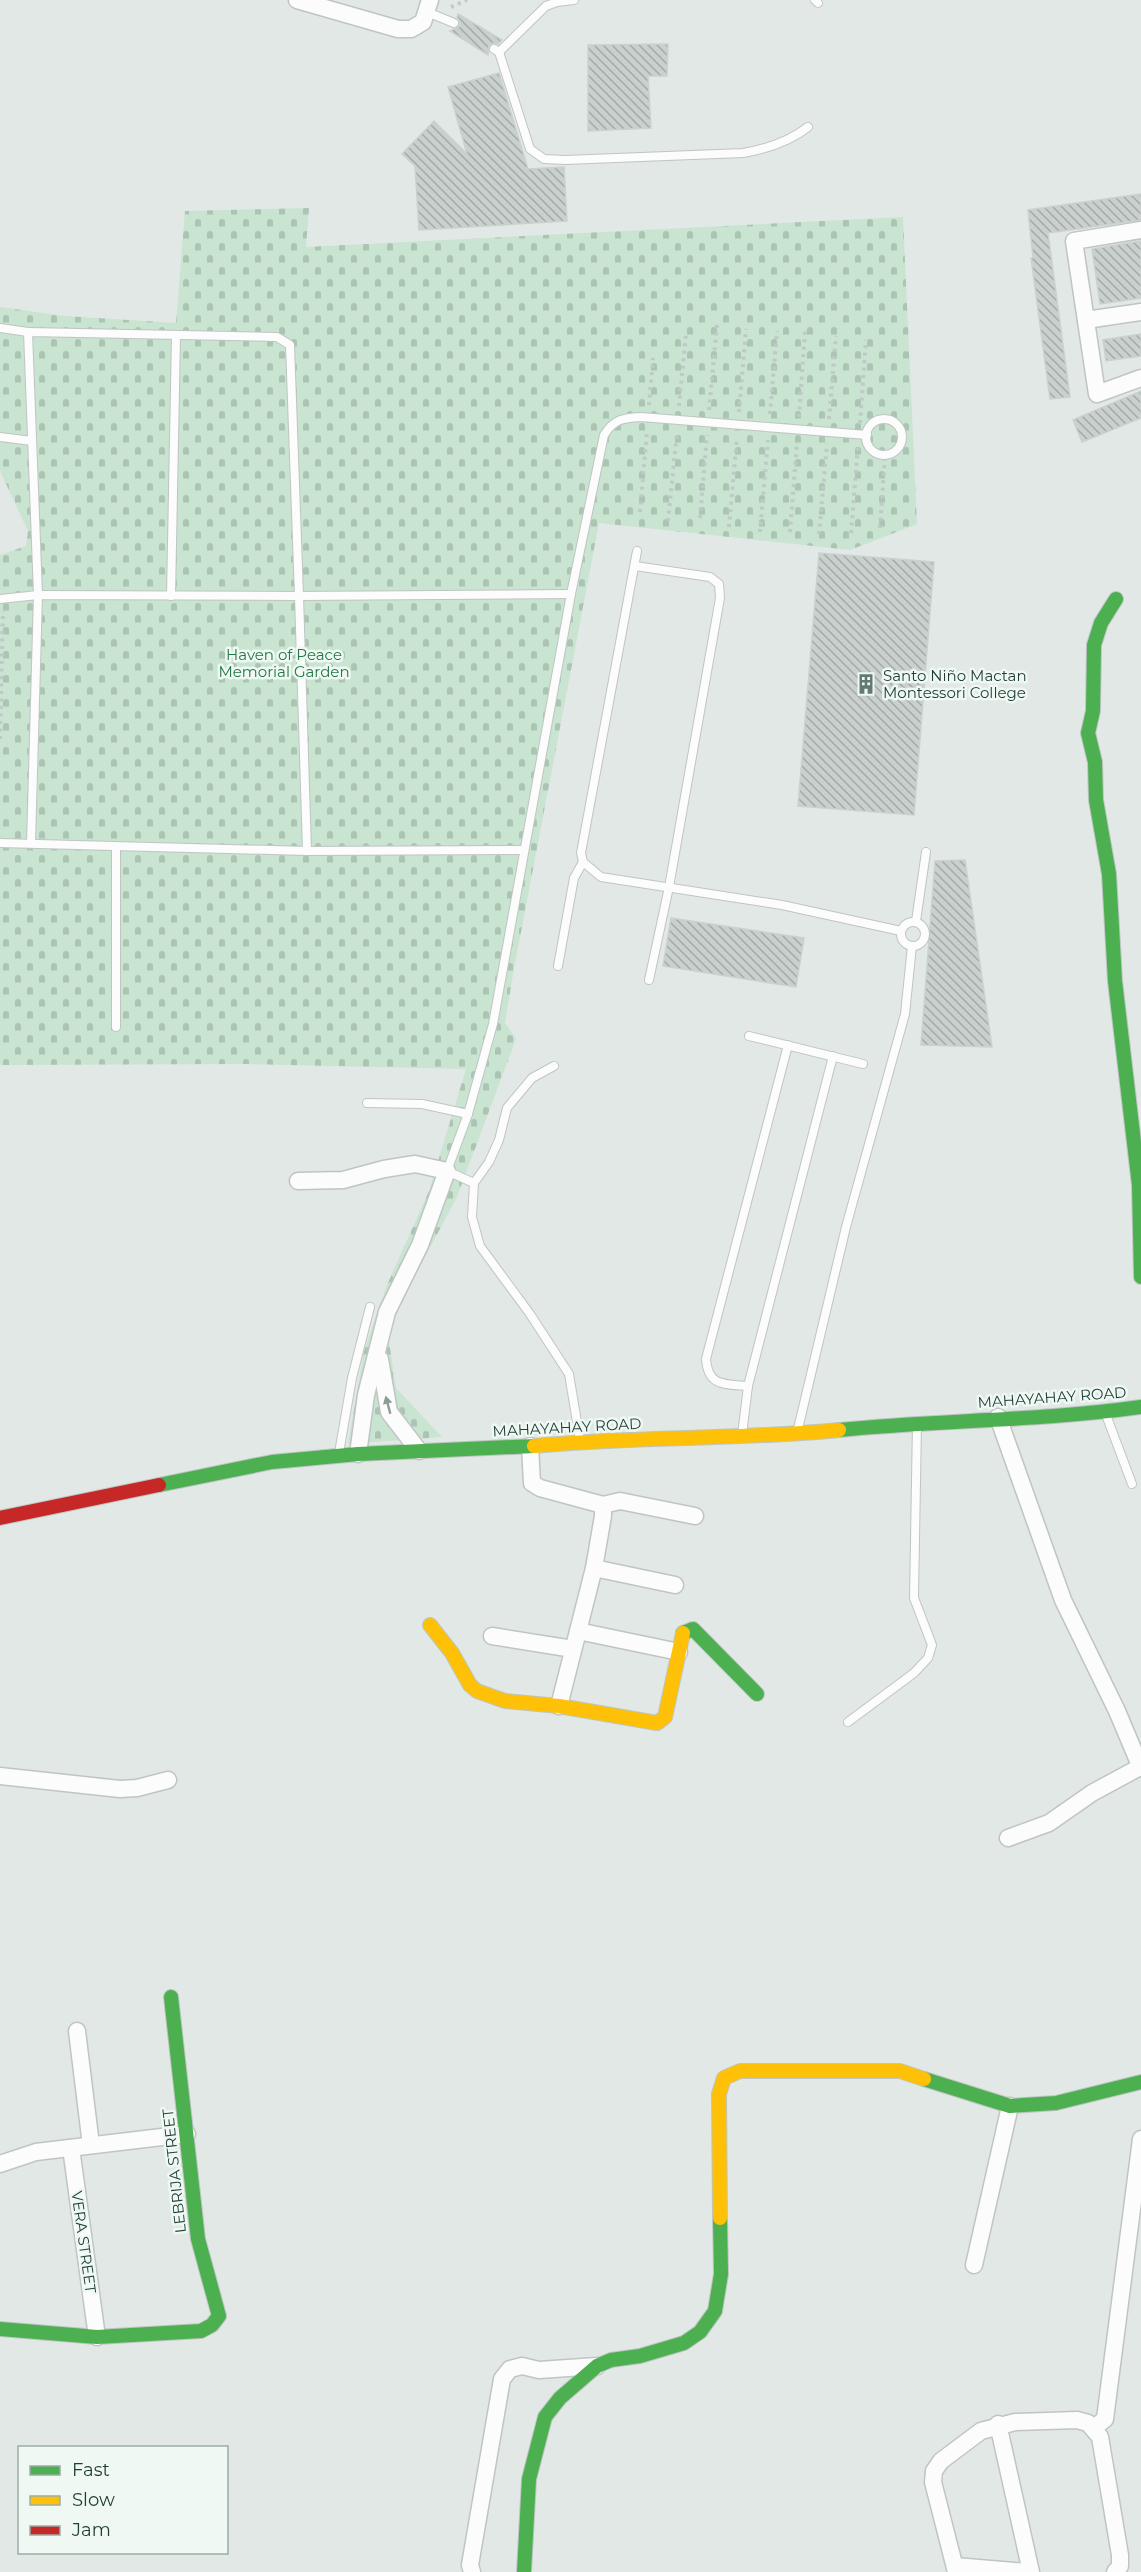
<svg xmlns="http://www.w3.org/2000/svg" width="1141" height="2572" font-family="Montserrat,sans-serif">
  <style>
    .cemetery { fill: url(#cemetery-stones) }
    .building { fill: url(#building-back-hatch); stroke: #cad1ce; stroke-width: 1.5 }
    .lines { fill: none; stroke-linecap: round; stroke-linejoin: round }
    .lane-casing { stroke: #bfc5c2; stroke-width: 10 }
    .street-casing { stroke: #bfc5c2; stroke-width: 19 }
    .fast-casing { stroke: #bdc6c3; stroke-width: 16 }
    .slow-casing { stroke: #bdc6c3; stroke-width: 16 }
    .jam-casing { stroke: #bdc6c3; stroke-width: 16 }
    .path { stroke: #bfc9c6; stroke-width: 4; stroke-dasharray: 3 4.5; stroke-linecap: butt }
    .lane { stroke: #fbfcfb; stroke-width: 8 }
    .street { stroke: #fbfcfb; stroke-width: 16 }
    .fast { stroke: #4caf50; stroke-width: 14 }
    .slow { stroke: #ffc107; stroke-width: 14 }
    .jam { stroke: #c62828; stroke-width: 14 }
    .oneway { fill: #8c9c98 }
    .labels { text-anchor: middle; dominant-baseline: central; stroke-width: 5; stroke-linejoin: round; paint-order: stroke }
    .park-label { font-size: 15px; fill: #247844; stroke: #eff8f3 }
    .poi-label { font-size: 15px; fill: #1e3d35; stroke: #eff8f3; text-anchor: start }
    .street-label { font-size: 15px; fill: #1e3d35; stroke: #eff8f3 }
  </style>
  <defs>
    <pattern id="cemetery-stones" width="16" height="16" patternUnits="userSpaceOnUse" patternTransform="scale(1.5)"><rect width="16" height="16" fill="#c9e4d1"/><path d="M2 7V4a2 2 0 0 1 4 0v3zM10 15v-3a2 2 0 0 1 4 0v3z" fill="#acc4b4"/></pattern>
    <pattern id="building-back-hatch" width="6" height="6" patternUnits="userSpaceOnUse" patternTransform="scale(1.5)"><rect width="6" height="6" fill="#c9d0cd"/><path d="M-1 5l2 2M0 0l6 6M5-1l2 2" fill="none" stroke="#a3aaa7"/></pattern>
  </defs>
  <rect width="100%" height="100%" fill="#e2e8e5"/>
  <polygon class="cemetery" points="309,208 306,247 903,217 917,524 850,550 599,523 513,974 505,1023 516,1039 457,1197 387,1328 396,1388 442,1437 348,1444 364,1351 387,1285 429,1191 466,1069 244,1064 0,1065 0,555 26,546 28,531 0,471 0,307 65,316 176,323 185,211"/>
  <g class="building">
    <polygon points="458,14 502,40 498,44 494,43 489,45 488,55 450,31 460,26 460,22 457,17"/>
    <polygon points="668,44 667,76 648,76 651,128 588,131 588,45"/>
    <polygon points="499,73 528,169 564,167 567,221 419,230 415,166 402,154 434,121 467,154 448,87"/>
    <polygon points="1141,194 1141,220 1048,233 1070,397 1050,399 1031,258 1033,258 1028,210"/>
    <polygon points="1141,241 1141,298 1100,304 1092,249"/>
    <polygon points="1141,334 1141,356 1106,361 1103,340"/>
    <polygon points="1141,391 1141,418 1082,442 1073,420"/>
    <polygon points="819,553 934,562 914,815 798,806"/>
    <polygon points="965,860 992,1047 921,1045 935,861"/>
    <polygon points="671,918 804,938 796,987 663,966"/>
  </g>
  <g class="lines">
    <g class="lane-casing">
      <g id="lane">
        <polyline points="815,0 818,3"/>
        <polyline points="427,12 454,23"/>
        <polyline points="494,49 499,52 546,6 557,2 574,0"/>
        <path d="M499 52 530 149 544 159 565 160 743 153C766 149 789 142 808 127"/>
        <polyline points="0,328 28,332"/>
        <circle cx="884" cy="437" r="18"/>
        <polyline points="0,437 32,441"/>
        <polyline points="637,551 581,853 583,862 601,877 782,905 901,931"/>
        <polyline points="635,566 710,577 719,584 720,598 669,887 649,980"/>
        <polyline points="171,596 176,336"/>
        <polyline points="0,599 38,595 299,596 307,851"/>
        <polyline points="0,843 307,851 524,850"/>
        <polyline points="31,843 38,595 28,332 277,337 290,345 299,596 571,594"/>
        <polyline points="916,921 926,852"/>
        <circle cx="913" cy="934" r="12"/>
        <polyline points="558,966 574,878 583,862"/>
        <polyline points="116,1027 116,848"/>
        <polyline points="749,1036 863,1064"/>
        <polyline points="367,1103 422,1104 468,1114"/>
        <polyline points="474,1183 489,1162 499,1140 507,1108 532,1078 554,1066"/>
        <path d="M748 1386C725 1384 708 1387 706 1359L788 1045"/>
        <polyline points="1105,1412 1132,1484"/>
        <polyline points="797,1433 846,1227 905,1014 912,946"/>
        <polyline points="742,1435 748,1386 833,1056"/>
        <path d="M580 1440 569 1374 530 1314 480 1246 472 1217 474 1183 447 1171 468 1114 493 1024 571 594 604 435C614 419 623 418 641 417L867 435"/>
        <polyline points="339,1453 352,1378 370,1307"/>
        <polyline points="848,1722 914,1673 928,1658 932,1645 914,1598 917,1423"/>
      </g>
    </g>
    <g class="street-casing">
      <g id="street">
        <polyline points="297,0 398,29 411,29 423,22 430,0"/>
        <polyline points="1141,230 1074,241 1097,394 1141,378"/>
        <polyline points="1086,320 1141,312"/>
        <polyline points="298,1181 343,1180 384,1169 415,1164 447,1171 420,1245 387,1312 366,1395 358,1454"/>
        <polyline points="380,1359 389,1412 419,1451"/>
        <polyline points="998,1417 1063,1600 1117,1711 1141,1768"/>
        <polyline points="530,1446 532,1483 540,1488 603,1505 620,1501 695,1516"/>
        <polyline points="594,1568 675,1585"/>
        <polyline points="578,1631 679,1652"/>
        <polyline points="492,1636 573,1649"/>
        <polyline points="559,1706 594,1568 603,1516 603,1505"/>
        <polyline points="0,1776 120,1789 137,1788 168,1780"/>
        <polyline points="1008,1838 1049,1823 1092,1793 1140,1767"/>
        <polyline points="77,2031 91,2145"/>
        <polyline points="71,2148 97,2337"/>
        <polyline points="0,2164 36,2152 187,2134"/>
        <polyline points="974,2265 1010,2106"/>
        <polyline points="998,2424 1031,2572"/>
        <polyline points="1094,2428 1105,2419 1141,2139"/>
        <polyline points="955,2566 1028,2572"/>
        <polyline points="472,2572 470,2565 502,2379 510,2369 522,2366 539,2370 597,2366"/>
        <polyline points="956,2572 933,2482 934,2471 941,2461 981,2431 1015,2422 1077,2420 1088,2423 1100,2437 1120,2555 1120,2566 1115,2572"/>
      </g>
    </g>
    <g class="fast-casing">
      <g id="fast">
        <polyline points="1116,599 1101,623 1094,645 1093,711 1088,733 1095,762 1096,800 1109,874 1115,981 1139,1185 1141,1277"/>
        <path d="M839 1430C939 1420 1041 1421 1141 1407"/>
        <polyline points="159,1485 272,1462 358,1454 534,1446"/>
        <polyline points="683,1633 693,1629 757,1694"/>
        <polyline points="924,2079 1010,2106 1056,2103 1141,2082"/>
        <polyline points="0,2329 97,2337 201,2331 212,2325 219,2316 198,2239 171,1997"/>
        <polyline points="524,2572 529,2479 545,2417 560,2398 597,2366 611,2360 640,2356 684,2343 700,2332 715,2311 721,2274 720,2218"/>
      </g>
    </g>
    <g class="slow-casing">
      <g id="slow">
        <path d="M534 1446C636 1436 738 1440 839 1430"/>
        <polyline points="430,1625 452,1653 470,1685 477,1691 505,1701 559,1706 657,1723 665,1717 683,1633"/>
        <polyline points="720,2218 719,2094 724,2078 740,2071 900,2071 924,2079"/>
      </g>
    </g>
    <g class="jam-casing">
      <polyline id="jam" points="0,1518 159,1485"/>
    </g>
    <g class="path">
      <polyline points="451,7 467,0"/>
      <polyline points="649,405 653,358"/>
      <polyline points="679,406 686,333"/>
      <polyline points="709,410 717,325"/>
      <polyline points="739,412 746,329"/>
      <polyline points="770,414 777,331"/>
      <polyline points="799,417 805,331"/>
      <polyline points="829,419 836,336"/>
      <polyline points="860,423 866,340"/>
      <polyline points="640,512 647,431"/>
      <polyline points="700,518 707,435"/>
      <polyline points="668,521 677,432"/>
      <polyline points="729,527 737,438"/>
      <polyline points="880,528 885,455"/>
      <polyline points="760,532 768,440"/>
      <polyline points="790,532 797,442"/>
      <polyline points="851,533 858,446"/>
      <polyline points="819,534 827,444"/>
      <polyline points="0,739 3,611"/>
    </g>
    <use href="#lane" class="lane"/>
    <use href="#street" class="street"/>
    <use href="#fast" class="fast"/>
    <use href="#slow" class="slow"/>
    <use href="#jam" class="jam"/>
  </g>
  <defs><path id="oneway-solid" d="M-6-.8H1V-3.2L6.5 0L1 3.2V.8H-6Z" transform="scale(1.5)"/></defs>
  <use class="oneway" href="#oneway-solid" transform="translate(388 1405) rotate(-105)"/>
  <defs>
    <g id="building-bare" transform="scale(1.62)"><path d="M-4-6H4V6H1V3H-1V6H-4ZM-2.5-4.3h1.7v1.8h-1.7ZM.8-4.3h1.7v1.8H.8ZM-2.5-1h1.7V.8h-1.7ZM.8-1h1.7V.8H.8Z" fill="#637973" stroke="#eff8f3" stroke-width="2.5" paint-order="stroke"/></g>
  </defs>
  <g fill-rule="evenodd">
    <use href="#building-bare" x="866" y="684"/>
  </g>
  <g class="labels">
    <g class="park-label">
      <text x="284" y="654">Haven of Peace<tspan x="284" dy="17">Memorial Garden</tspan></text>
    </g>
    <g class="poi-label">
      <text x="883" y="675">Santo Niño Mactan<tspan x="883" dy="17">Montessori College</tspan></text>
    </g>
    <g class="street-label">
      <text transform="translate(1052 1397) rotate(-4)">MAHAYAHAY ROAD</text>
      <text transform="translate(567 1427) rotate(-3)">MAHAYAHAY ROAD</text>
      <text transform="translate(174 2171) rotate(-96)">LEBRIJA STREET</text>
      <text transform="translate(84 2242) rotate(82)">VERA STREET</text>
    </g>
  </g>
  <rect x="18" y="2446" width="210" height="108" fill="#eff8f3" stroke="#9bada7" stroke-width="1.5"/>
  <rect x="30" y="2466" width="30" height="9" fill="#4caf50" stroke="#9bada7" stroke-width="1.5"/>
  <text x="72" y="2476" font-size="18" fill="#1e3d35">Fast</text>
  <rect x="30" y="2496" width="30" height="9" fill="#ffc107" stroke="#9bada7" stroke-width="1.5"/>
  <text x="72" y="2506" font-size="18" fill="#1e3d35">Slow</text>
  <rect x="30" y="2526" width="30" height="9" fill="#c62828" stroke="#9bada7" stroke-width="1.5"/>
  <text x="72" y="2536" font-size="18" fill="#1e3d35">Jam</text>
</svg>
